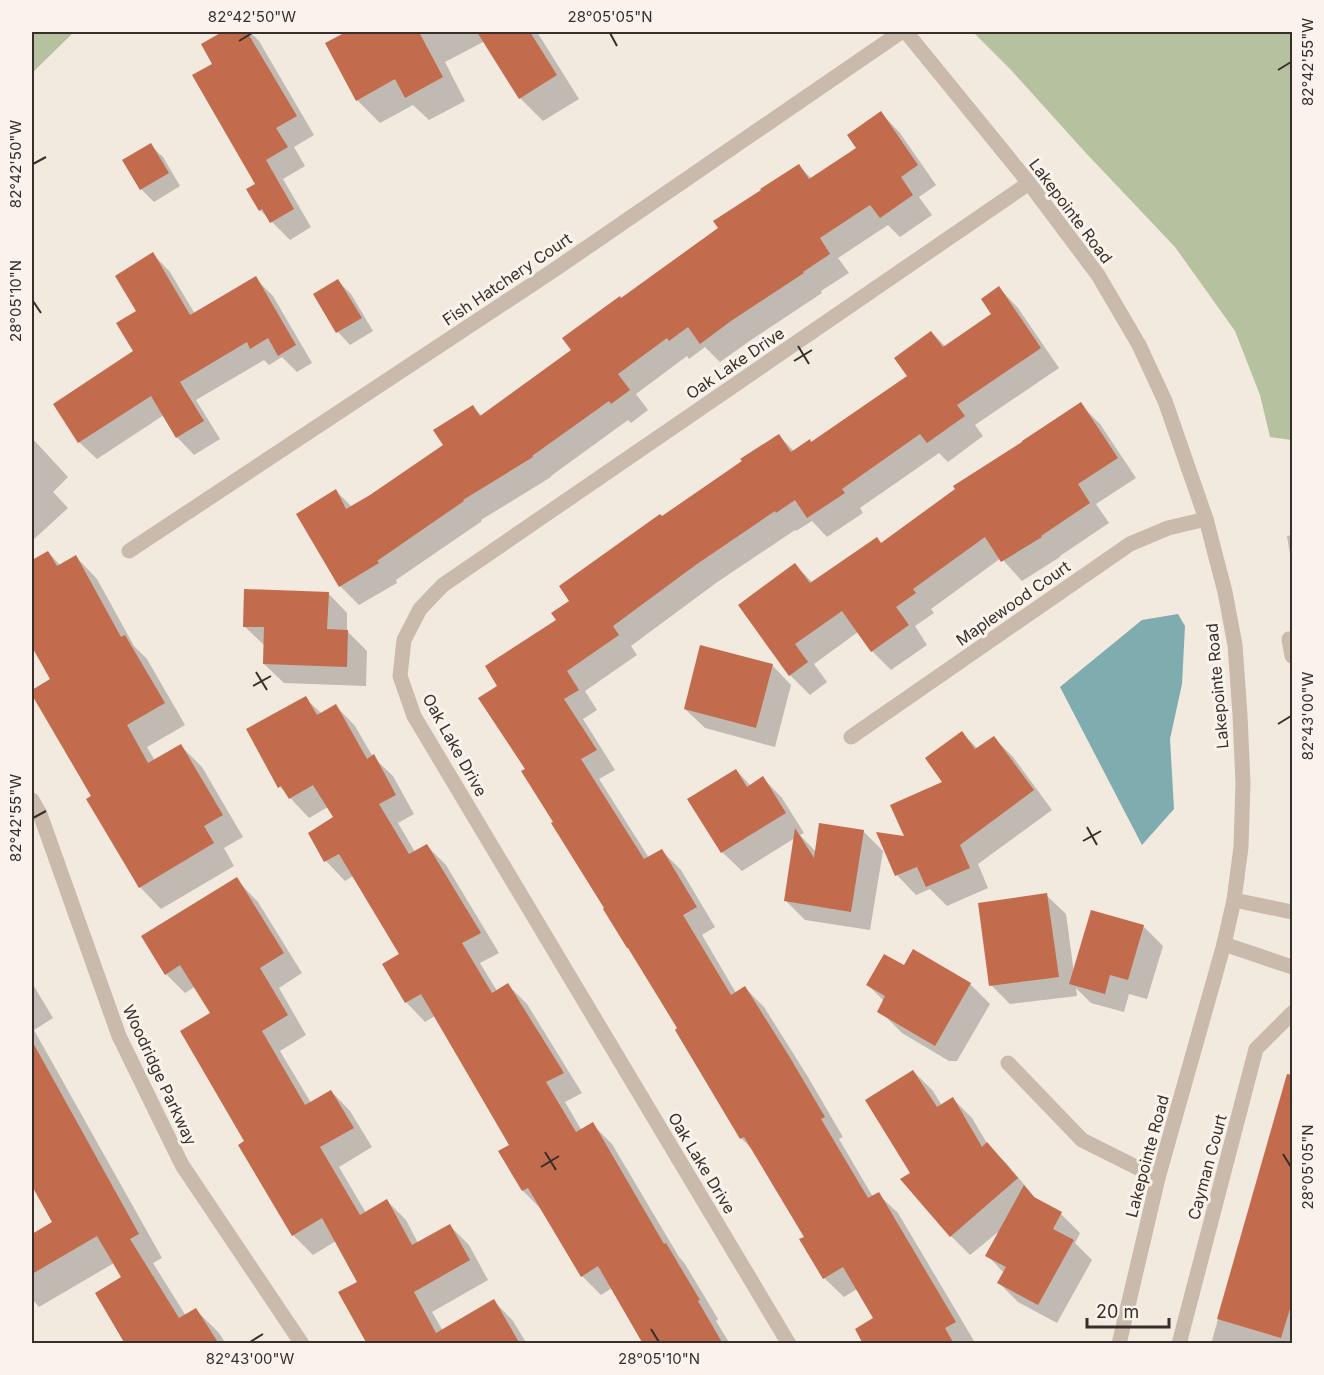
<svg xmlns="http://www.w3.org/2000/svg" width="1324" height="1375" font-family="Inter,sans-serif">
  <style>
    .green { fill: #b5c19f }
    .water { fill: #7facaf }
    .shadow { fill: #0003 }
    .building { fill: #c26b4d }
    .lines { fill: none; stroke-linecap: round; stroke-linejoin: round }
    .minor { stroke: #cabaab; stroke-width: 15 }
    .ticks { fill: none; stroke: #382f2a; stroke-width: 2 }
    .labels { text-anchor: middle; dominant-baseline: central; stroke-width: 6; stroke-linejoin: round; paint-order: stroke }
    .street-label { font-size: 16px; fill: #382f2a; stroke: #faf3ec }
    .neatline { fill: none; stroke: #382f2a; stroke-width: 2 }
    .ticks-label { font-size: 15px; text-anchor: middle; fill: #382f2a }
  </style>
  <rect width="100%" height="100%" fill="#f2e9df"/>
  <g class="green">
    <polygon points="32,32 74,32 32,73"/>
    <polygon points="973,32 1292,32 1292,440 1270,437 1260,395 1235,331 1175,247 1085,152 1011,70"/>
  </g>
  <polygon class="water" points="1178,614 1185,626 1182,684 1170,739 1174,809 1142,845 1060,687 1142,620"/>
  <g class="shadow">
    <polygon points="225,32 250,32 259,41 314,135 294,147 305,166 283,179 311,227 290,240 260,210 258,184 214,64 203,45"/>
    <polygon points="350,32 537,32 579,99 543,121 520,98 485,41 445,62 465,101 429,120 413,105 380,123 357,100 327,44"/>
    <polygon points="881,113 900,133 936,185 919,197 932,215 900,237 888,225 838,258 849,273 821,291 822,293 751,340 720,362 705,347 689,359 687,356 636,394 648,410 631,423 628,420 551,476 551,477 481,520 482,521 396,580 397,583 359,605 340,586 336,491 352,507 445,446 473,407 482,416 573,350 621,300 720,228 798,165 812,179 858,149"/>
    <polygon points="150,145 163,157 180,186 154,202 141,189"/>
    <polygon points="153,254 170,272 195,314 255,278 273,296 312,363 297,372 282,357 269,365 264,360 196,400 220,439 194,455 177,437 164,415 97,459 79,442 135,352 138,312"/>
    <polygon points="338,281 351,294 373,331 350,345 338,332"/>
    <polygon points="999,288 1018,308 1059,368 975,425 983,436 948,462 939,453 860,508 863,513 827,537 812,521 796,531 795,530 716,583 631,646 637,655 585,691 597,710 583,719 615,770 599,779 649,858 662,851 681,870 715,927 702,935 736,993 745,988 764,1007 808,1077 843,1137 839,1139 873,1197 878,1194 898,1213 974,1341 970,1344 865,1344 875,1318 857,1289 844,1297 824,1278 806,1237 755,1152 741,1138 677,1030 679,1029 555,822 527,769 499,687 558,621 571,602 662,518 778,435 794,451 812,443 909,376 931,332 946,347 993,315"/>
    <polygon points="1080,404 1100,424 1136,478 1096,504 1109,523 1060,556 1060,557 1022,581 1001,558 931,609 934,613 915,626 927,645 891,670 872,651 858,632 814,664 827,682 810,695 790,675 740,605 795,565 813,583 882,544"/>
    <polygon points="32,438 68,477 53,492 68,508 32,541"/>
    <polygon points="1292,535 1292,566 1287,536"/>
    <polygon points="48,552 61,566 76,557 97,579 134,646 147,659 185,725 147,747 155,761 181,746 202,767 243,837 224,848 234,866 161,909 140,887 93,797 32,692 52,680 32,644 32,562"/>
    <polygon points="328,593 347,613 347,631 367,651 366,686 284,683 264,664 264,645 244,626"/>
    <polygon points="772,665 791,685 775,747 705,728 685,709"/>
    <polygon points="305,698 322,714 336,706 355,726 373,757 393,776 414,814 398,823 415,852 426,845 446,865 499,953 480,963 497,991 508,985 527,1004 582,1093 565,1102 582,1131 592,1124 612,1144 679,1257 685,1264 718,1319 716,1321 730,1344 645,1344 612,1288 601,1295 582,1276 543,1211 523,1191 511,1145 435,1016 425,1022 406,1002 401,955 353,876 345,881 326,861 310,833 335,818 328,807 309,818 280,787"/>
    <polygon points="962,733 978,749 994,738 1013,757 1052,810 978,864 988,888 947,906 930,889 916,895 897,875 907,838 944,783"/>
    <polygon points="736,770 751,786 763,778 782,798 804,833 800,835 816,852 863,831 883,851 870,930 805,920 786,901 795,838 742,871 722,852 689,799"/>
    <polygon points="239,882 258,902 302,973 279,988 306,1035 280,1051 311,1103 331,1091 350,1111 372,1147 339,1167 366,1213 387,1201 406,1220 418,1243 450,1226 469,1245 488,1280 432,1312 443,1331 494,1301 513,1321 527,1344 370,1344 359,1283 336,1241 313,1255 293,1235 240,1146 246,1142 212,1014 196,986 185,993 166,974"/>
    <polygon points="1046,895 1066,914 1074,973 1143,926 1163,946 1147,999 1129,994 1124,1012 1091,1003 1076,988 1077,996 1010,1004 991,985"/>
    <polygon points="913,951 970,984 990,1004 957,1061 949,1061 902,1033 882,1013 884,1001 868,985 904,967"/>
    <polygon points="32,983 53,1018 34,1030 162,1258 153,1263 186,1316 196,1310 219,1333 226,1344 126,1344 123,1278 114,1263 39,1307 32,1299 32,1236 54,1223 33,1185 32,1186"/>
    <polygon points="913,1071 933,1091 942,1106 953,1099 972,1118 988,1145 1007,1164 1036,1199 1061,1214 1080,1233 1075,1243 1092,1260 1057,1323 1018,1302 999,1283 1004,1273 987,1255 1003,1228 970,1255 951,1236 912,1173"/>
    <polygon points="1285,1084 1292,1086 1292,1344 1211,1344"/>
  </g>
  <g class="building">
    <polygon points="222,32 247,32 297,116 276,128 288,147 266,160 294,209 270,223 262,209 259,211 246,189 255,184 192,75 212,64 201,44"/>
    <polygon points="346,32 419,32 443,77 405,98 395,79 356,101 325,43"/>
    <polygon points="477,32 530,32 557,75 519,99"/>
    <polygon points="881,111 918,165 901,177 913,195 880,218 870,205 820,238 830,254 803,272 804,273 731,321 700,344 688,327 669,341 667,338 618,374 630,390 611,404 609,401 532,456 533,457 463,500 464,501 377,561 379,563 339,587 296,514 336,489 346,509 370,495 443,445 433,430 473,405 480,416 571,350 562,338 620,296 621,298 718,228 713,221 761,190 760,189 799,164 809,179 856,148 847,135"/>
    <polygon points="151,143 169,173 140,190 122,160"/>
    <polygon points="153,252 190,315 256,276 296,345 278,356 268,338 250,349 247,342 180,382 204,421 176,438 151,396 78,443 53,404 133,351 116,323 136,311 115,276"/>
    <polygon points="338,279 362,318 336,333 313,294"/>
    <polygon points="999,286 1041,348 957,405 965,416 927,443 920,434 842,489 845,493 807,518 795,500 776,513 775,511 697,564 613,626 619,635 567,671 579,690 564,699 597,750 581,759 644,859 662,849 697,907 683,915 731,995 745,986 789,1056 825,1117 821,1119 868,1198 879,1192 956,1322 945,1328 954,1344 863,1344 855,1329 873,1318 843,1267 823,1279 799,1239 804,1237 744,1137 740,1139 675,1030 677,1028 628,948 627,948 603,909 604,908 551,823 553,822 521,771 525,769 478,698 497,686 485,666 556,620 551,613 569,601 559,586 660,514 662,516 742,461 740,459 779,434 791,452 810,439 811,442 907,376 894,358 931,331 943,347 991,314 981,299"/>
    <polygon points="1081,402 1118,458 1078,484 1090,503 1041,536 1042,537 1001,562 985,537 913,589 916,593 896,607 909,625 871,652 842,611 795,644 808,662 789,676 738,605 795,563 810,583 877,537 881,543 955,489 953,486 1022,442 1022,441"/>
    <polygon points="48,551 57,566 76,555 121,637 125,635 165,703 127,725 148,763 181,744 223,815 204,826 214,843 139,888 86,799 91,796 32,695 32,690 50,679 32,647 32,560"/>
    <polygon points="244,589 329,592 327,629 348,630 347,667 263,664 264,627 243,627"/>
    <polygon points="700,645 773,664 756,728 684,709"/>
    <polygon points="306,696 317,715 336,704 367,759 374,754 396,795 379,804 409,854 427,844 481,933 462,943 492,993 508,983 564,1073 546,1082 576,1132 593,1122 664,1244 666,1243 700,1300 698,1301 723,1344 643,1344 598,1266 581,1277 528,1188 522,1191 498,1151 509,1145 421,994 405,1003 382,964 399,954 339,854 324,862 308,833 333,817 313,785 289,799 281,786 278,788 246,729"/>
    <polygon points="962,731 975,749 994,736 1034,790 960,845 970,868 926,887 917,867 895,876 876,832 904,836 890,805 942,782 925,758"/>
    <polygon points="736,769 747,787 763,776 786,813 721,853 687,799"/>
    <polygon points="819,823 864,830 851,912 784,901 795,828 814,858"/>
    <polygon points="237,877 284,953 260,968 288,1015 262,1031 305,1105 331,1090 354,1128 320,1147 360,1215 387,1199 412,1245 450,1224 470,1260 414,1292 436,1333 494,1299 520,1344 367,1344 338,1292 357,1282 322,1218 292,1236 238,1145 244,1141 180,1031 210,1013 180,965 165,975 141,936"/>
    <polygon points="1047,893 1059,977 989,986 978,903"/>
    <polygon points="1091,910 1144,925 1128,980 1110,975 1105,994 1069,984"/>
    <polygon points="913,949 971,983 935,1046 877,1012 885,996 866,985 884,954 904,965"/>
    <polygon points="32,1041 139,1234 130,1239 179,1318 196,1308 219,1344 125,1344 95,1293 121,1277 97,1236 32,1274 32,1234 52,1222 32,1186"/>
    <polygon points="913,1070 937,1107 953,1097 982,1147 987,1142 1018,1178 950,1237 900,1179 910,1173 865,1100"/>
    <polygon points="1287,1074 1293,1075 1293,1299 1281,1338 1217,1319"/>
    <polygon points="1024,1185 1034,1197 1062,1212 1053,1229 1074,1240 1038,1305 997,1283 1006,1267 985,1256"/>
  </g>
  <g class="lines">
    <g class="minor">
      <polyline points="906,32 1029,183 1098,275 1139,345 1165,401 1206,519 1225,592 1235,645 1240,715 1243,783 1241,847 1234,900 1224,944 1158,1178 1119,1344"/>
      <polyline points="129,551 554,270 901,32"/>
      <polyline points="1289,639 1292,656"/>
      <polyline points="851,737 1130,544 1168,528 1206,519"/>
      <polyline points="32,800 40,814 119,1036 182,1165 302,1344"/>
      <polyline points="1234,900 1292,912"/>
      <polyline points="1224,944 1292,967"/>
      <polyline points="1008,1063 1082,1140 1158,1178"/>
      <polyline points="789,1344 414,716 400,676 404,640 420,609 443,585 1029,183"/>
      <polyline points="1179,1344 1256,1049 1292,1013"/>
    </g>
  </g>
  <path class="ticks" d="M610 33 617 46M239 41 252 33M1278 70 1291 62M33 164 46 157M33 301 41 313M798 346 809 364M794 361 812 350M256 672 267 690M253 686 271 676M1278 724 1291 716M33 818 46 811M1087 827 1097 845M1083 841 1101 831M545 1152 556 1170M1283 1154 1291 1167M541 1167 559 1156M651 1329 659 1342M250 1342 263 1334"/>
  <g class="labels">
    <g class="street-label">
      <text transform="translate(1071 211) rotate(53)">Lakepointe Road</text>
      <text transform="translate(507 279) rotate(-34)">Fish Hatchery Court</text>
      <text transform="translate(735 363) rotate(-34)">Oak Lake Drive</text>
      <text transform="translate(1013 603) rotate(-35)">Maplewood Court</text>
      <text transform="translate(1217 686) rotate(-95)">Lakepointe Road</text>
      <text transform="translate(455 745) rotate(61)">Oak Lake Drive</text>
      <text transform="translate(160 1075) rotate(65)">Woodridge Parkway</text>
      <text transform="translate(1147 1156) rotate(-75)">Lakepointe Road</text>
      <text transform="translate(702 1163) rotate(59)">Oak Lake Drive</text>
      <text transform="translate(1207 1167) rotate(-75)">Cayman Court</text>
    </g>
  </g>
  <rect width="1324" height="1375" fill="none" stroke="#faf3ec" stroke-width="66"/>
  <path d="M1087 1318v9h82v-9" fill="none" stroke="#382f2a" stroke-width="3"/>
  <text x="1096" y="1318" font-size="18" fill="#382f2a" stroke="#faf3ec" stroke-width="4.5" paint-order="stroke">20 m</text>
  <rect x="33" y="33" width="1258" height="1309" class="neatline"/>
  <g class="ticks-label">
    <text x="252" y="22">82°42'50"W</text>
    <text x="610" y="22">28°05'05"N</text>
    <text transform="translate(1308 62) rotate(-90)" y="5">82°42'55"W</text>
    <text transform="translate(16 164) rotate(-90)" y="5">82°42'50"W</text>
    <text transform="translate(16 301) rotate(-90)" y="5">28°05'10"N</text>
    <text transform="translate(1308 716) rotate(-90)" y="5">82°43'00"W</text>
    <text transform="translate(16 818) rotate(-90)" y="5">82°42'55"W</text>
    <text transform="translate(1308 1167) rotate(-90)" y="5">28°05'05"N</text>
    <text x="250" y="1364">82°43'00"W</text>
    <text x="659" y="1364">28°05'10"N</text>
  </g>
</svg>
